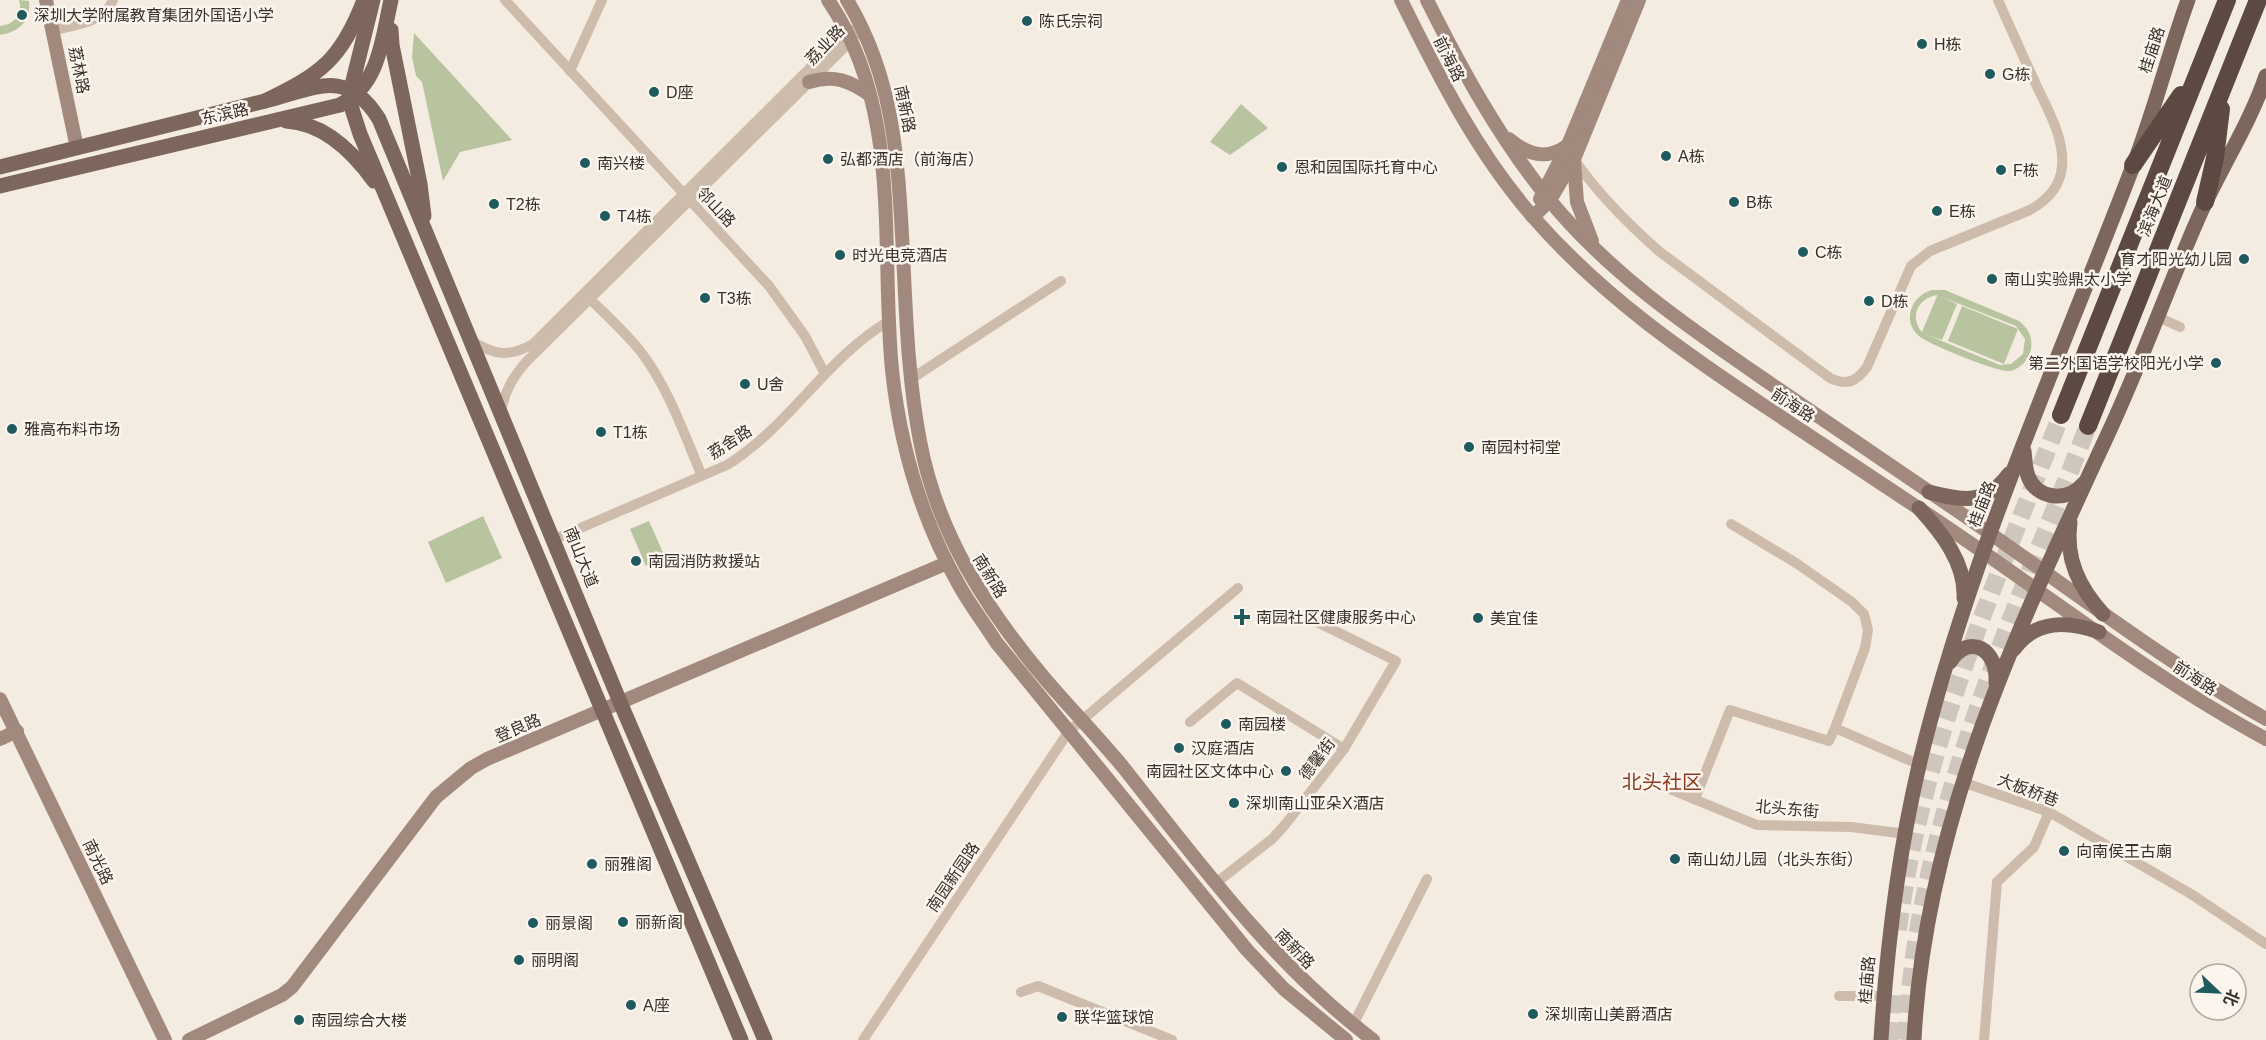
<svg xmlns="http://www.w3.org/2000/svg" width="2266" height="1040" font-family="Helvetica,'Noto Sans SC',sans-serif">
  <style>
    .green { fill: #b8c4a0; fill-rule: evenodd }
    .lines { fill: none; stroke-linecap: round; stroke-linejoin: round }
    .highway-tunnel { stroke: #cfc6bd; stroke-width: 18; stroke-dasharray: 18 9; stroke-linecap: butt }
    .street { stroke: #cdbbac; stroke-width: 10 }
    .secondary { stroke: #a18a7d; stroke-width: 14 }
    .primary { stroke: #7d675c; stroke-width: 15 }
    .highway { stroke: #5c4a42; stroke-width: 18 }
    .poi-dot { fill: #1f5a5e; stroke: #fbf5ee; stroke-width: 2 }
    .labels { text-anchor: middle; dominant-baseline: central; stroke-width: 5; stroke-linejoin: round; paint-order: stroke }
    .poi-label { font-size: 16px; fill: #3b302b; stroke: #fbf5ee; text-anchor: start }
    .street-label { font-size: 16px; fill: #3b302b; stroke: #fbf5ee }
    .quarter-label { font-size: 20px; fill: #8c3b22; stroke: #fbf5ee }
  </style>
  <rect width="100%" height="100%" fill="#f4ebe1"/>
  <g class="green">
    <path d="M19 0 29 1C31 21 19 32 0 35V26C15 24 23 15 19 0Z"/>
    <polygon points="414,33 512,140 460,152 443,181 422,82 416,76 412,57"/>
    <polygon points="1241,104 1268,128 1230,155 1210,142"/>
    <path d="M1932 290H1945L2019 321C2028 328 2033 337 2031 349 2029 360 2020 369 2010 371 1999 373 1928 344 1919 336 1901 321 1912 295 1932 290ZM1937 295V296L1922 332C1909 317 1918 298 1937 295ZM1939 296 2016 326 2025 339 2023 354 2011 364 2000 365 1925 334 1942 340 1957 304Z"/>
    <polygon points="1962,306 2018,329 2004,364 1948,341"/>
    <polygon points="483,516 502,558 446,583 428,542"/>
    <polygon points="649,521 665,557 646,566 630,529"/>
  </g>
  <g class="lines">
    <g class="highway-tunnel">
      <path d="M1898 930C1921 749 1996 583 2061 415"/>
      <polyline points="1889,1040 1892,990"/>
      <path d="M1906 1040C1909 998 1913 956 1921 914 1953 744 2025 586 2088 426"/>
    </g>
    <g class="street">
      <polyline points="505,0 769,286 805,336 825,374"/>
      <path d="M54 30C75 25 104 23 113 0"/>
      <polyline points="570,71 602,0"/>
      <path d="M1574 159C1598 194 1628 224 1660 252L1830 378C1847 386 1856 382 1867 367L1911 266 1930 251 2030 210C2046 201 2060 187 2062 167 2065 137 2046 107 2034 80 2022 54 2010 27 1998 0"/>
      <path d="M590 299C607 316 626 333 641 352 669 389 684 434 702 476"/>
      <polyline points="2158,317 2180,327"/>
      <path d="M470 340C494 355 508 358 533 344L829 49 847 33 853 30"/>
      <polyline points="911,379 1061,281"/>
      <path d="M501 413C504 392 513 377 526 362L851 41 862 26"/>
      <polyline points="1731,524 1796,563 1852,602 1864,614 1868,630 1865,648 1835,728"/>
      <path d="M555 539 727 465C790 426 826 358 889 321"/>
      <polyline points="1190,722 1237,683 1344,749"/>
      <polyline points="1962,782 2049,812 2191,894 2266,944"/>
      <polyline points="1672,790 1757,825 1851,827 1906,834"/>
      <polyline points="1695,799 1730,710 1829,741 1835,728 1920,765"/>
      <polyline points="1216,883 1272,839 1284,826 1344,749 1396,661 1317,622"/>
      <polyline points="1021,992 1038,986 1172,1040"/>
      <polyline points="1839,996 1884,996"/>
      <polyline points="1353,1025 1427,879"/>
      <polyline points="863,1040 1069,731 1238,588"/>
      <polyline points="1984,1040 1997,882 2034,847 2049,812"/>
    </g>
    <g class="secondary">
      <polyline points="46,0 77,148"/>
      <path d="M828 0C903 109 880 245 892 370 900 445 922 520 959 585 970 605 984 623 996 642L1247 950 1284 989 1346 1040"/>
      <path d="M847 0C895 80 898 162 903 253 906 315 908 379 920 441 937 533 986 609 1046 680 1071 709 1098 737 1123 767 1200 864 1273 964 1373 1040"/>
      <path d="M1401 0C1439 77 1477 153 1534 218 1602 296 1686 354 1772 411 1832 451 1892 490 1951 530 2056 601 2155 679 2266 739"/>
      <path d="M1427 0C1462 70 1498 136 1547 197 1609 274 1691 329 1771 384 1835 428 1899 471 1962 514 2063 583 2160 659 2266 719"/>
      <path d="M809 82C834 74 850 81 870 95"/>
      <path d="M1509 139C1528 155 1547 161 1568 145"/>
      <polyline points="1574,161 1577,202 1592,241"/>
      <polyline points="1540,199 1568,145 1628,0"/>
      <polyline points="1533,217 1550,200 1574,159 1639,0"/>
      <polyline points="0,699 165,1040"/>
      <polyline points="0,739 17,731"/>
      <polyline points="189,1040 282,995 292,987 436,797 471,768 487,759 947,563"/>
    </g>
    <g class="primary">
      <polyline points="373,0 351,89 352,109 360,134 741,1040"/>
      <polyline points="391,30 392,45 420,184 424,216"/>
      <path d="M265 101C314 89 346 66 379 119L620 702 765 1040"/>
      <path d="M286 121C324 123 353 152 374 181"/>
      <path d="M0 167 265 101C321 74 341 60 364 0"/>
      <path d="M0 186 340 105C380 84 382 39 391 0"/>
      <path d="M2024 451C2025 459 2025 468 2028 476 2036 499 2067 503 2083 484"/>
      <path d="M1929 492C1962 501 1986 505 2009 474"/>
      <path d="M1919 508C1941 532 1966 563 1964 598"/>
      <path d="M2070 522C2065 559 2079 587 2103 614"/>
      <path d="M2014 649C2036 619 2068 621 2099 632"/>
      <path d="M1950 662C1969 632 1998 649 1996 683"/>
      <path d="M1881 1040C1887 943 1899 847 1922 753 1972 551 2059 360 2133 166 2154 112 2168 55 2188 0"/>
      <path d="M1914 1040C1925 822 2017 631 2107 436 2140 366 2166 292 2197 221 2218 172 2249 126 2266 76"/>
    </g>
    <g class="highway">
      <polyline points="2133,165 2181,95"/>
      <polyline points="2205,202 2215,158 2221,109"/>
      <polyline points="2061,415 2227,0"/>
      <polyline points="2088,426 2258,0"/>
    </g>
  </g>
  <g class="poi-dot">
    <circle cx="22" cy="15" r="6"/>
    <circle cx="1027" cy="21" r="6"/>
    <circle cx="1922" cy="44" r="6"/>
    <circle cx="1990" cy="74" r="6"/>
    <circle cx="654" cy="92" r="6"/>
    <circle cx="1666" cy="156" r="6"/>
    <circle cx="828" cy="159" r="6"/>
    <circle cx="585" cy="163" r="6"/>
    <circle cx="1282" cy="167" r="6"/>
    <circle cx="2001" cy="170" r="6"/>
    <circle cx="1734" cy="202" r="6"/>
    <circle cx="494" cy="204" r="6"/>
    <circle cx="1937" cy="211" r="6"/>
    <circle cx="605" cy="216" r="6"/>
    <circle cx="1803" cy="252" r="6"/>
    <circle cx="840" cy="255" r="6"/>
    <circle cx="2244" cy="259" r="6"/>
    <circle cx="1992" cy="279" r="6"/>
    <circle cx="705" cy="298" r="6"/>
    <circle cx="1869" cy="301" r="6"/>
    <circle cx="2216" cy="363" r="6"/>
    <circle cx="745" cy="384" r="6"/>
    <circle cx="12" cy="429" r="6"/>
    <circle cx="601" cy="432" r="6"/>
    <circle cx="1469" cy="447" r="6"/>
    <circle cx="636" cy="561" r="6"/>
    <path d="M1239 608h6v6h6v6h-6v6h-6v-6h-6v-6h6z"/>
    <circle cx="1478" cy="618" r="6"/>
    <circle cx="1226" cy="724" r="6"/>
    <circle cx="1179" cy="748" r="6"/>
    <circle cx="1286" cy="771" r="6"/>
    <circle cx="1234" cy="803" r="6"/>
    <circle cx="2064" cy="851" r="6"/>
    <circle cx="1675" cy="859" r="6"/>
    <circle cx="592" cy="864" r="6"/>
    <circle cx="623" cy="922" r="6"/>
    <circle cx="533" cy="923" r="6"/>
    <circle cx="519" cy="960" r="6"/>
    <circle cx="631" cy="1005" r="6"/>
    <circle cx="1533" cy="1014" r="6"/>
    <circle cx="1062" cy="1017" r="6"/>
    <circle cx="299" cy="1020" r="6"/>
  </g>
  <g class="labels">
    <g class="poi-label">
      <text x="34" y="15">深圳大学附属教育集团外国语小学</text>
      <text x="1039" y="21">陈氏宗祠</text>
      <text x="1934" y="44">H栋</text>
      <text x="2002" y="74">G栋</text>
      <text x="666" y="92">D座</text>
      <text x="1678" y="156">A栋</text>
      <text x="840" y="159">弘都酒店（前海店）</text>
      <text x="597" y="163">南兴楼</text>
      <text x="1294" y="167">恩和园国际托育中心</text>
      <text x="2013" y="170">F栋</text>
      <text x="1746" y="202">B栋</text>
      <text x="506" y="204">T2栋</text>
      <text x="1949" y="211">E栋</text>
      <text x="617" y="216">T4栋</text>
      <text x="1815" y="252">C栋</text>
      <text x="852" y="255">时光电竞酒店</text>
      <text x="2232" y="259" text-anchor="end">育才阳光幼儿园</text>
      <text x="2004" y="279">南山实验鼎太小学</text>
      <text x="717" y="298">T3栋</text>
      <text x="1881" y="301">D栋</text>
      <text x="2204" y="363" text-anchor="end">第二外国语学校阳光小学</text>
      <text x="757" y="384">U舍</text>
      <text x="24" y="429">雅高布料市场</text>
      <text x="613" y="432">T1栋</text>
      <text x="1481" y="447">南园村祠堂</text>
      <text x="648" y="561">南园消防救援站</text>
      <text x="1256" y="617">南园社区健康服务中心</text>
      <text x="1490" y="618">美宜佳</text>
      <text x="1238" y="724">南园楼</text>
      <text x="1191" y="748">汉庭酒店</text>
      <text x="1274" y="771" text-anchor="end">南园社区文体中心</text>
      <text x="1246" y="803">深圳南山亚朵X酒店</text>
      <text x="2076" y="851">向南侯王古廟</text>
      <text x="1687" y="859">南山幼儿园（北头东街）</text>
      <text x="604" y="864">丽雅阁</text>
      <text x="635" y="922">丽新阁</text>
      <text x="545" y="923">丽景阁</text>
      <text x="531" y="960">丽明阁</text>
      <text x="643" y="1005">A座</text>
      <text x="1545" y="1014">深圳南山美爵酒店</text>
      <text x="1074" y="1017">联华篮球馆</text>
      <text x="311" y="1020">南园综合大楼</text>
    </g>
    <g class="street-label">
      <text transform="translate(825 45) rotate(-46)">荔业路</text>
      <text transform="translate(2152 50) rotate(-72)">桂庙路</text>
      <text transform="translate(1449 59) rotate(63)">前海路</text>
      <text transform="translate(79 70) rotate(79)">荔林路</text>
      <text transform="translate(905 109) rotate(78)">南新路</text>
      <text transform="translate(225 114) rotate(-13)">东滨路</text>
      <text transform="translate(2155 206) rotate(-68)">滨海大道</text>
      <text transform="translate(716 207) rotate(47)">邻山路</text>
      <text transform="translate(1793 405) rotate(33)">前海路</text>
      <text transform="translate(730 442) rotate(-33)">荔舍路</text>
      <text transform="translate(1982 504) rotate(-69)">桂庙路</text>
      <text transform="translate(581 557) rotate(68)">南山大道</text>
      <text transform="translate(990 576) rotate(58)">南新路</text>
      <text transform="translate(2195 678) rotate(33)">前海路</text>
      <text transform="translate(518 728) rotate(-23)">登良路</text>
      <text transform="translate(1317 759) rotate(-53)">德馨街</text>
      <text transform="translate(2028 790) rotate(21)">大板桥巷</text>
      <text transform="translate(1787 809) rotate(5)">北头东街</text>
      <text transform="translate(98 862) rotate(64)">南光路</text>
      <text transform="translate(953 877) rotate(-56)">南园新园路</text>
      <text transform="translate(1295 949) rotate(46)">南新路</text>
      <text transform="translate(1867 980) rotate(-85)">桂庙路</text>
    </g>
    <g class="quarter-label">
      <text x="1662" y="782">北头社区</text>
    </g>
  </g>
  <g transform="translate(2218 992) rotate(113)"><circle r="28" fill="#fbf5ee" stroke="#aea6a0" stroke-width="1.5"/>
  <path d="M0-4.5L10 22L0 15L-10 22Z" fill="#1f5a5e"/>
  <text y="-9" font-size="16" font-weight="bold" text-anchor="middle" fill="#3b302b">北</text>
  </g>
</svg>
